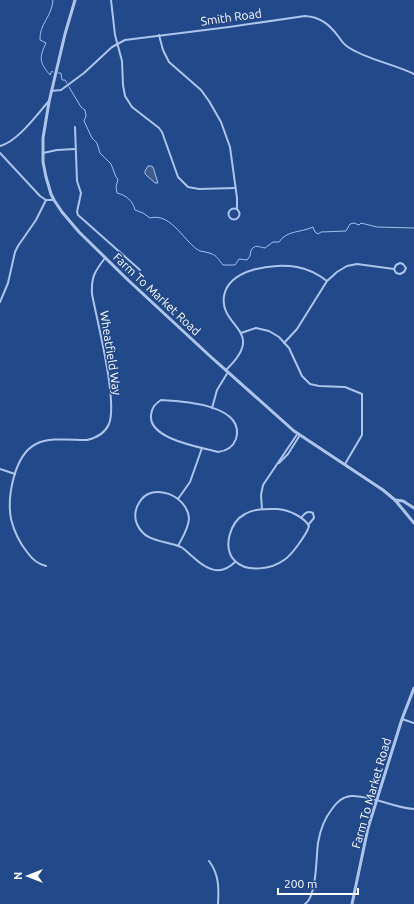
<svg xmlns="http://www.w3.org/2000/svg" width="414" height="904" font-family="Ubuntu,sans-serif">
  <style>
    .water { fill: #415d8c; stroke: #a1bfeb }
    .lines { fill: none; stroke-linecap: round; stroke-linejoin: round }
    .stream { stroke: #a1bfeb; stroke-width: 1 }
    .minor { stroke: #adc5ea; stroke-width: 2 }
    .tertiary { stroke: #adc5ea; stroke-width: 3 }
    .labels { text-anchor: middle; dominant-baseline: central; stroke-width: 3; stroke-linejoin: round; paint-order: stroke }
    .street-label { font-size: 12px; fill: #fff; stroke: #224989 }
  </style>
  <rect width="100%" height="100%" fill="#224989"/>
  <polygon class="water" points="148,166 151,166 153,167 158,183 155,183 145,174 145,171"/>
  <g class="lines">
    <g class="stream">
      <path d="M53 0C52 17 39 24 40 40L46 43C39 58 39 62 50 75L52 71 53 72"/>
      <polyline points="58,73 61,73 62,80 65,80 67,83"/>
      <path d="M69 87 81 107 85 110 86 116 84 121 92 138 97 143 100 153 111 164 116 177 118 179 116 187 117 193C126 195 133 201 135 210L143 213 150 218C172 212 185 244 200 251 204 252 208 252 212 254 216 255 220 261 223 265H235L239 259 247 260 250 256 251 250C256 244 258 247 265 248L273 242H279C287 230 300 233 313 227L315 232 318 234 321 232 346 231 350 224 354 223 359 225 361 223 377 227 414 228"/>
    </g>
    <g class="minor">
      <polyline points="111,0 115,35 122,61 123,85 125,96 132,107 159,128 162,132 178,177 188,187 199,189 235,188"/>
      <polyline points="159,35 163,50 169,62 201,90 209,101 221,122 230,147 237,198 237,209"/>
      <path d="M51 91 61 90 84 73 112 47 125 40 229 27 305 16C320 17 329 24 338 36 341 40 343 44 348 47 365 59 394 64 414 74"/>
      <polyline points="75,127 77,181 81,193 77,212 78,215 140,270"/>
      <path d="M0 146C17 142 37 115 48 102"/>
      <polyline points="0,153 40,196 46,200 54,200"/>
      <polyline points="43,153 57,150 75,149"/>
      <circle cx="234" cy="214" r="5.5"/>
      <polyline points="0,302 8,283 15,252 18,246 36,220 46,200"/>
      <polyline points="241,333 256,328 269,331 279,337 289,348 302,376 310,384 319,386 345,387 362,394 362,435 345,464"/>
      <polyline points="284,343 297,329 327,281 337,272 347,266 357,264 394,269 396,273 400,274 404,272 406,268 403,264 400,263 396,265 394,269"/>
      <path d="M226 370C268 330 219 328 224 296 229 268 275 263 297 267 308 269 318 274 327 281"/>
      <path d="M161 400C183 401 246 405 236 439 233 447 227 451 218 452 200 447 148 439 151 415 152 407 155 404 161 400Z"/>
      <polyline points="212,408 217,390 228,372"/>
      <polyline points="279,463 288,454 300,435"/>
      <polyline points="0,469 15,474"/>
      <polyline points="178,499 190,482 202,448"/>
      <polyline points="262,509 261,495 263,485 298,433"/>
      <path d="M278 509C289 510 304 517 309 526 307 534 291 556 284 560 272 569 247 573 235 561 222 548 230 522 245 514 255 508 268 509 278 509Z"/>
      <path d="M301 518C304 514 307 510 313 513L314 518 308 525"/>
      <path d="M178 546C182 538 189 528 189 518 187 495 151 481 139 503 135 509 134 518 137 524 145 543 165 540 181 547 186 550 189 554 193 557 206 569 220 577 235 562"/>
      <path d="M46 566C37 564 32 559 27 552 19 542 14 531 11 519 7 497 14 455 36 444 49 437 72 440 87 440 96 438 105 433 109 424 118 401 97 321 92 294 91 277 95 271 105 258"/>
      <polyline points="402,719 414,723"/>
      <path d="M209 861C219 874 219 888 218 904"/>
      <path d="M305 904C317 896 316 857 318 843 320 831 324 819 332 809 337 802 342 797 351 796 372 795 393 808 414 809"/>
    </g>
    <g class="tertiary">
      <polyline points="75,0 65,34 49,102 43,138 43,162 46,177 51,194 54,200 62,212 79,232 128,280 211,357 294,431 383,490 395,500 414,523"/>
      <polyline points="395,500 403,501 414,508"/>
      <polyline points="352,904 368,828 402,719 414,688"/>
    </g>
  </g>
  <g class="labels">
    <g class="street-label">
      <text transform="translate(231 17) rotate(-8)">Smith Road</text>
      <text transform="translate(157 294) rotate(43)">Farm To Market Road</text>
      <text transform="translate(111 353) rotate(81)">Wheatfield Way</text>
      <text transform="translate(371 793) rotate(-74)">Farm To Market Road</text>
    </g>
  </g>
  <g transform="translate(28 876) rotate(270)" stroke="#224989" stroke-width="3" paint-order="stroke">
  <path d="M0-3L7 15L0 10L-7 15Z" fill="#ffffff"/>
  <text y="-6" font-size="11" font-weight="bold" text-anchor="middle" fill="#ffffff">N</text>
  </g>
  <path d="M278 888v6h80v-6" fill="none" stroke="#ffffff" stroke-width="2"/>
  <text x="284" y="888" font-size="12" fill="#ffffff" stroke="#224989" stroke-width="3" paint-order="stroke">200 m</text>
</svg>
